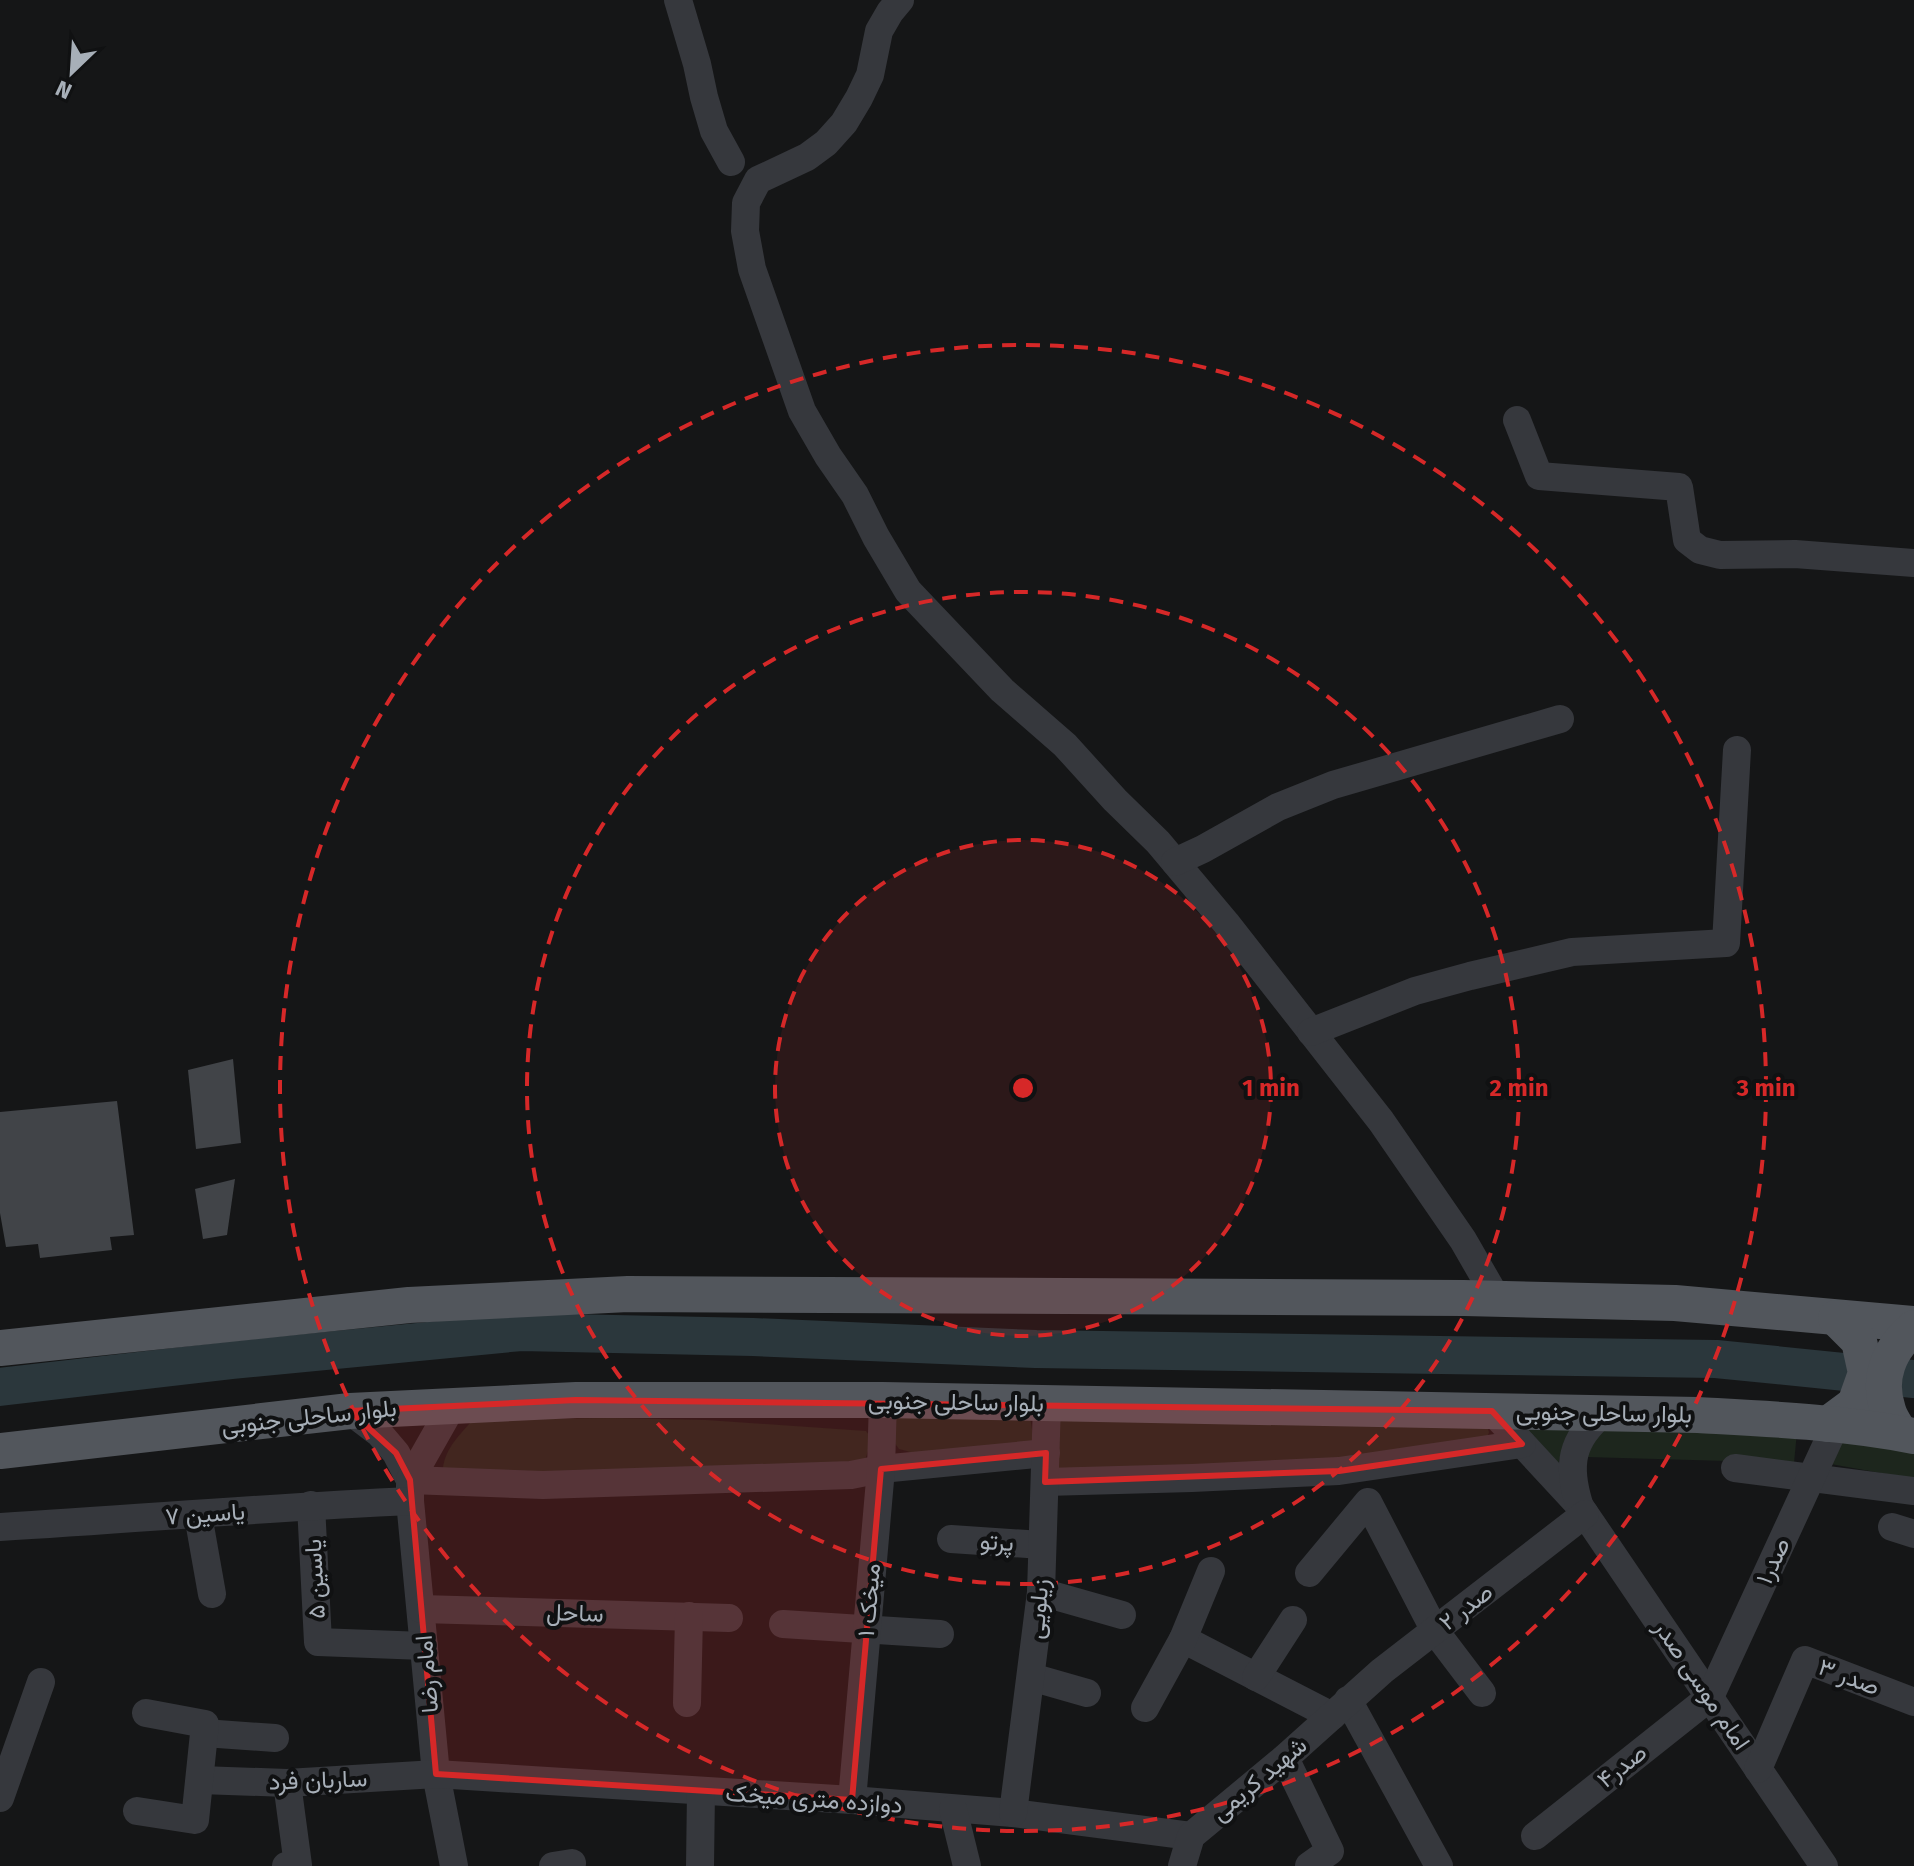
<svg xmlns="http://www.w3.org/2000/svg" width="1914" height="1866" font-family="'Fira Sans',Vazirmatn,sans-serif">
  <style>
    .green { fill: #1d261d }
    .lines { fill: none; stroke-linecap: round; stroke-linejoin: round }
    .river { stroke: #2b373c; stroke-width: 38 }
    .building { fill: #414448 }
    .minor { stroke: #36383d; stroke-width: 28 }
    .major { stroke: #52565c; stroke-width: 36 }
    .marked { fill: #d62828; fill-opacity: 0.2; stroke: #d62828; stroke-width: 6; stroke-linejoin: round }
    .ring { fill: none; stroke: #d62828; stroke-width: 4; stroke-dasharray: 14 10 }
    .labels { text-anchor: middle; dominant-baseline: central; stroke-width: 8; stroke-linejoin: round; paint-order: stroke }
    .street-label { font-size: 24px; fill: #a7afb8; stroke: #101112 }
    .centre { fill: #d62828; stroke: #101112; stroke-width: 4 }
    .ring-label { font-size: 24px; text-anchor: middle; font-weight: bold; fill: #d62828; stroke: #101112; stroke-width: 8; stroke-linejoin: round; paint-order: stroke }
  </style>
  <rect width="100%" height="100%" fill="#151617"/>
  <g class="green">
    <polygon points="1030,1417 1035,1447 914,1453 899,1449 894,1442 893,1418"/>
    <path d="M613 1418 706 1420 866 1431 872 1439 861 1472 442 1477C443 1452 454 1441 470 1423L514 1419Z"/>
    <polygon points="1058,1418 1486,1424 1489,1432 1486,1441 1341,1460 1055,1472"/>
    <polygon points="1603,1426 1797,1432 1794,1463 1586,1457"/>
    <polygon points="1523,1427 1573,1427 1564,1442 1557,1469"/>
    <polygon points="1824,1433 1914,1447 1914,1479 1814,1461"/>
  </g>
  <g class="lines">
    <polyline class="river" points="0,1387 233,1360 521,1332 753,1337 1036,1349 1716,1359 1914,1379"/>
  </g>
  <g class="building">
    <polygon points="233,1059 241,1143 196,1149 188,1070"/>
    <polygon points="117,1101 134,1235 110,1237 112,1250 40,1258 38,1244 6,1247 0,1213 0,1112"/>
    <polygon points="235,1179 227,1235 203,1239 195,1189"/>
  </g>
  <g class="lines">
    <g class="minor">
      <polyline points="678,0 697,64 704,97 714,131 731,162"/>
      <polyline points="900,0 890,12 879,31 870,75 859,98 844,123 826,143 807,157 758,180 746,203 745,231 752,269 802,411 828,456 855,495 876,537 908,591 1002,690 1065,745 1115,800 1158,842 1226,923 1381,1121 1463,1240 1497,1299"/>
      <polyline points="1517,420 1539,476 1679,487 1687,540 1700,550 1720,555 1795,554 1914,563"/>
      <polyline points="1175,862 1203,849 1278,807 1333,785 1560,719"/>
      <polyline points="1311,1032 1415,991 1470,976 1572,952 1726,943 1737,750"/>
      <polyline points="350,1411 379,1433 396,1453 410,1480 410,1501 436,1774 454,1866"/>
      <polyline points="1492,1411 1579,1505 1824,1866"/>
      <polyline points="1735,1468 1914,1491"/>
      <polyline points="410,1480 543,1485 851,1475 881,1469 1046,1453"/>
      <polyline points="410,1480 452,1406"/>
      <polyline points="1045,1482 1192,1478 1339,1471 1522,1444"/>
      <path d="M1579 1504C1567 1465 1571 1440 1603 1413"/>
      <polyline points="311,1505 318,1642 424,1646"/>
      <polyline points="198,1515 212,1594"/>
      <path d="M0 1527C137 1519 273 1507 410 1501"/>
      <polyline points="1892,1527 1914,1534"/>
      <polyline points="951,1539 1042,1545"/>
      <polyline points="1309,1573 1368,1502 1435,1631 1482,1693"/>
      <polyline points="1041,1592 1122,1615"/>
      <polyline points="421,1609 729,1618"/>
      <polyline points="783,1624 940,1634"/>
      <polyline points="1183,1639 1332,1716"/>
      <polyline points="1031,1677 1087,1693"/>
      <polyline points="1256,1677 1293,1620"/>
      <polyline points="1348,1700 1439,1866"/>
      <polyline points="687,1703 689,1616"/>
      <polyline points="1145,1708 1183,1639 1211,1571"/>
      <polyline points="204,1733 275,1738"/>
      <polyline points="1285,1758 1330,1851 1309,1866"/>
      <polyline points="1758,1769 1805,1660 1914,1702"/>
      <polyline points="200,1780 287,1783 436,1774 852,1800 1013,1813 1191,1836"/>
      <polyline points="0,1798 41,1682"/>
      <polyline points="852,1800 881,1469 883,1400"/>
      <polyline points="953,1809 967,1866"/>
      <polyline points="137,1811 195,1820 205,1724 146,1713"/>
      <polyline points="1013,1813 1041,1592 1047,1404"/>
      <polyline points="1535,1836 1710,1697 1836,1424"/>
      <polyline points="286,1866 298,1865 287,1783"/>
      <polyline points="553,1866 572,1863"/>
      <polyline points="700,1866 701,1791"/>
      <polyline points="1182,1866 1191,1836 1285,1758 1382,1671 1585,1514"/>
    </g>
    <g class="major">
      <polyline points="0,1348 409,1305 628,1294 1464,1298 1675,1303 1914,1324"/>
      <polyline points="1828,1424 1855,1404 1866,1373 1859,1341 1836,1318"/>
      <path d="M1900 1433C1896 1426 1890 1418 1888 1410 1877 1378 1889 1349 1914 1328"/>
      <path d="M0 1451 350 1411 576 1400H883L1698 1415C1770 1419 1843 1422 1914 1436"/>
    </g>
  </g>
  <path class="marked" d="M576 1400 1492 1411 1522 1444 1339 1471 1045 1482 1046 1453 881 1469 852 1800 436 1774 410 1480 396 1453 350 1411Z"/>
  <circle cx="1023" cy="1088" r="248" fill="#d62828" fill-opacity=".12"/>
  <g class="ring">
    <circle cx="1023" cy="1088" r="248"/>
    <circle cx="1023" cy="1088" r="496"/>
    <circle cx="1023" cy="1088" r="743"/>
  </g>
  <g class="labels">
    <g class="street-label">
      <text transform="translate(956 1402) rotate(1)">بلوار ساحلی جنوبی</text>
      <text transform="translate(1604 1413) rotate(1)">بلوار ساحلی جنوبی</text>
      <text transform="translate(309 1417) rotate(-6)">بلوار ساحلی جنوبی</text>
      <text transform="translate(205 1514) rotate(-4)">یاسین ۷</text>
      <text transform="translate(997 1542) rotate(4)">پرتو</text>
      <text transform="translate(1773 1561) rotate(-65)">صدر۱</text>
      <text transform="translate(315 1579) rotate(-93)">یاسین ۵</text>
      <text transform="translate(869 1600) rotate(-85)">میخک ۱</text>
      <text transform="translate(1466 1607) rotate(-38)">صدر ۲</text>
      <text transform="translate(1038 1609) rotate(-85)">زیلویی</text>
      <text transform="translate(575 1613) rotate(2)">ساحل</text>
      <text transform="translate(427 1674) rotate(-95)">امام رضا</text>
      <text transform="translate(1849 1677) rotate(21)">صدر ۳</text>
      <text transform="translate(1702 1685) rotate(56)">امام موسی صدر</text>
      <text transform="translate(1622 1766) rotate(-38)">صدر۴</text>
      <text transform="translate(1259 1779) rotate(-40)">شهید کریمی</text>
      <text transform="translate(318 1780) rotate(-2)">ساربان فرد</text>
      <text transform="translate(814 1799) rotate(4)">دوازده متری میخک</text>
    </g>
  </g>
  <circle cx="1023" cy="1088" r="12" class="centre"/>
  <g class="ring-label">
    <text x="1271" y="1096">1 min</text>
    <text x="1519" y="1096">2 min</text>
    <text x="1766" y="1096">3 min</text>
  </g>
  <g transform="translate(72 72) rotate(205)" stroke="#101112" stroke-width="6" paint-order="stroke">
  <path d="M0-6L14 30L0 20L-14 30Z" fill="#a7afb8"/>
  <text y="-12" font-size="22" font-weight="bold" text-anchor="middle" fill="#a7afb8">N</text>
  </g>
</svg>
